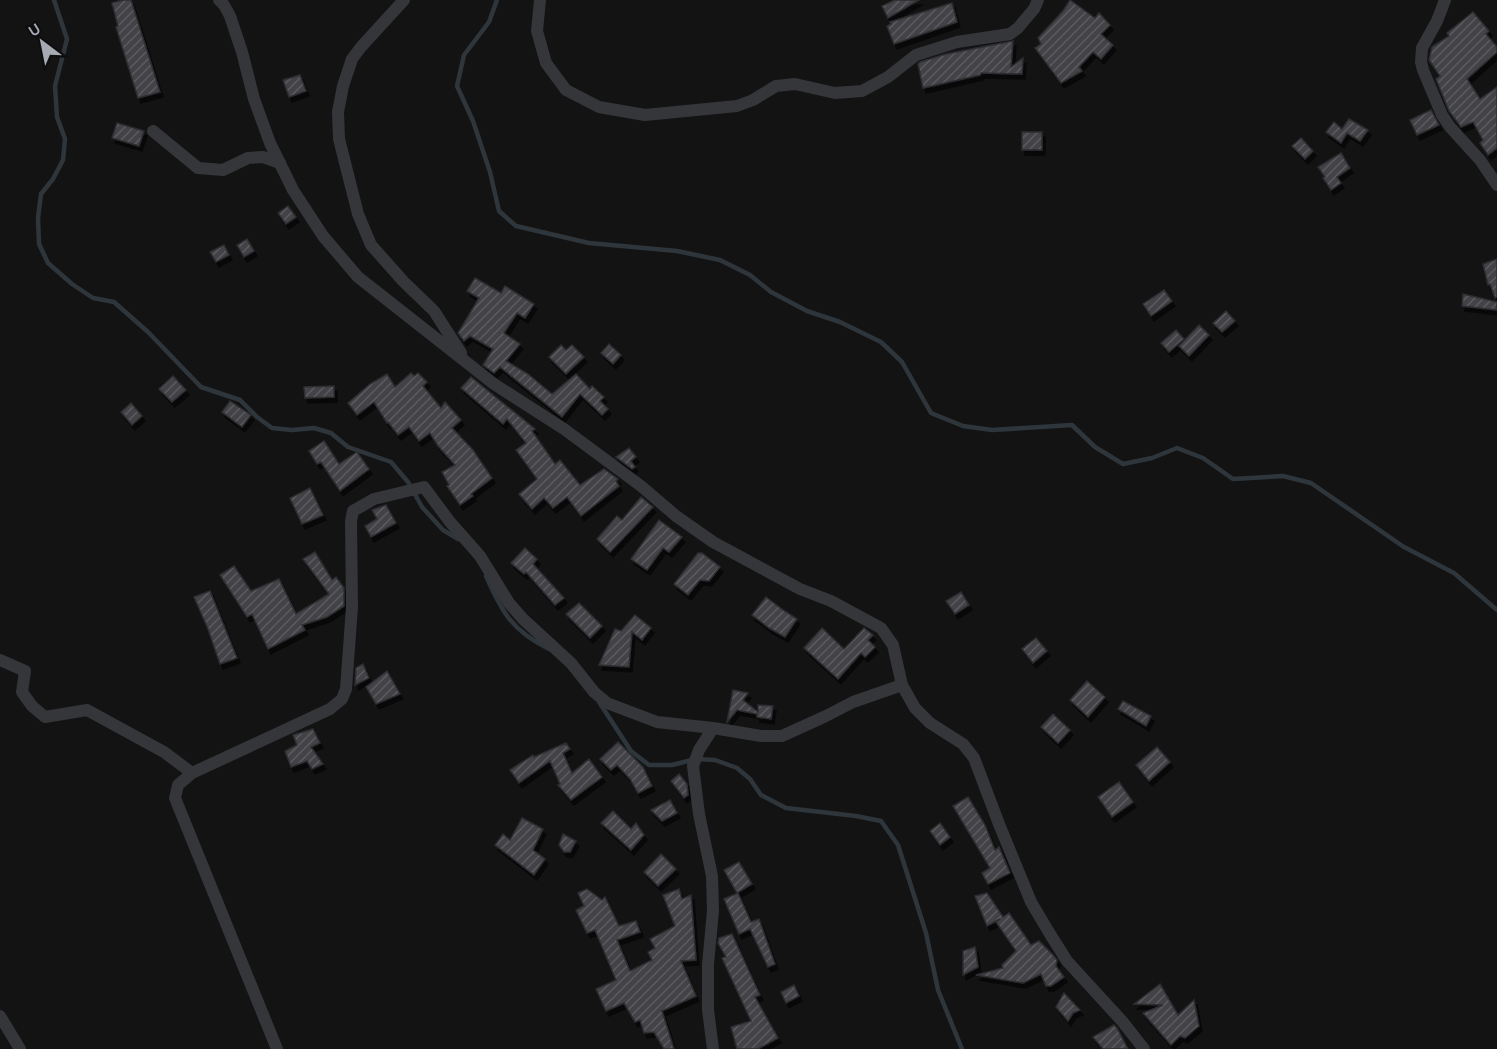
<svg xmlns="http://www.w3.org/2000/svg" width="1497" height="1049" font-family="Karla,sans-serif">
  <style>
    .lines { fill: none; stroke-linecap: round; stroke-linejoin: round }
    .stream { stroke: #2e363c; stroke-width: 4.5 }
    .building { fill: url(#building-hatch); stroke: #2d2e30; stroke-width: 1.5; filter: url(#shadow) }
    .minor { stroke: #353639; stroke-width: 12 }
  </style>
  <defs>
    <pattern id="building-hatch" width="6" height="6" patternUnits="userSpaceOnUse" patternTransform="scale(1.5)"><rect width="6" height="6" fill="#424347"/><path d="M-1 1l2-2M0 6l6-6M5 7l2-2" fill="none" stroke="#5a5b5f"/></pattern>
    <filter id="shadow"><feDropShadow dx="3" dy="5" stdDeviation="0" flood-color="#0009"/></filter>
  </defs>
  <rect width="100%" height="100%" fill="#131314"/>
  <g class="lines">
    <g class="stream">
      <polyline points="54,0 67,39 55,86 57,117 65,139 63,160 53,179 41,194 38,218 39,244 48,263 72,284 93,298 114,302 148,332 201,387 240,400 257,417 272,428 292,430 314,428 331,433 348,447 391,462 408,482 422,507 443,530 458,539"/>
      <polyline points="497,0 489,22 464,55 457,86 473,121 490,172 499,211 516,226 589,243 677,251 720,260 750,275 771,292 807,311 840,322 881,342 902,362 931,413 963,426 992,430 1072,425 1095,447 1123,464 1152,458 1177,448 1203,458 1233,479 1283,476 1311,483 1404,547 1454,573 1497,610"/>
      <path d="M486 576C502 612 512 631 549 649"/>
      <polyline points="599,702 631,751 649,765 672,765 696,759 715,760 737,768 750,779 761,795 786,808 856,816 881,821 898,845 926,933 938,990 962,1049"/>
    </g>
  </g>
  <g class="building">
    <polygon points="123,0 131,0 160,92 138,98 116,27 118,26 112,3"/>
    <polygon points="895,0 919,0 888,18 882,6"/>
    <polygon points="1070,0 1095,18 1099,13 1110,25 1101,34 1113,45 1101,59 1093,52 1079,67 1082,71 1061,83 1035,48 1041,44 1038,38 1063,11"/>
    <polygon points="952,3 957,22 894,44 887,26 891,24 890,22"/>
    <polygon points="1473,12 1489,31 1486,34 1497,47 1497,52 1467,79 1480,99 1497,87 1497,148 1488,155 1480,143 1483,140 1473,122 1461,127 1449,111 1436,79 1440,76 1429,60 1432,47 1449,36 1447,33"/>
    <polygon points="1013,41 1011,67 1023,58 1022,74 981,73 980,75 923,88 918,64 920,62 946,54"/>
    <polygon points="300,75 306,91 289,97 283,80"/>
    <polygon points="1431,110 1439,125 1417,135 1410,120"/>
    <polygon points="1349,119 1368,130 1360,141 1347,133 1341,143 1326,132 1334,122 1342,129"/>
    <polygon points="117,123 144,131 139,146 112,138"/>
    <rect x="1022" y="132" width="20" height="18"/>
    <polygon points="1301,138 1313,151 1305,159 1292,146"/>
    <polygon points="1341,153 1350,168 1337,177 1341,183 1331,190 1323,178 1325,177 1318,167"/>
    <polygon points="288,206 296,217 286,224 278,213"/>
    <polygon points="247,239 254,251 244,257 237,245"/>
    <polygon points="224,245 229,255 216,262 210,252"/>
    <polygon points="1497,259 1497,297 1495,298 1490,284 1488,285 1483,264"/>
    <polygon points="475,278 501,293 505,286 534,304 525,318 517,313 504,333 520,344 506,361 528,374 552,394 576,374 590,389 592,386 604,397 600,401 608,409 602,415 580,394 562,417 500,367 494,373 483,365 493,349 470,336 464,341 458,333 479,298 467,291"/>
    <polygon points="1164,290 1172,301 1151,316 1143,304"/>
    <polygon points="1463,294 1497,302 1497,310 1462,306"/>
    <polygon points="1226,311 1235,321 1222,332 1213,323"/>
    <polygon points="1199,325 1209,335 1189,356 1179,346"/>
    <polygon points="1176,330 1184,339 1169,352 1161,343"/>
    <polygon points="609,344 621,355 613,364 601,353"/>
    <polygon points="561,345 566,350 572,345 584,357 566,374 549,357"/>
    <polygon points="411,373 414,376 418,373 427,382 423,386 441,408 445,402 461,420 452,428 473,450 492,478 471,494 473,496 460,505 447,486 449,485 442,472 455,465 438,446 430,433 419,441 409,427 398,435 388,422 387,423 374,402 357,415 348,403 370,384 387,374 395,387"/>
    <polygon points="173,376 186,390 172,402 159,389"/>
    <polygon points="471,377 535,429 532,431 555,464 560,460 580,485 604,469 618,479 616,481 619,486 581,516 567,497 553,508 544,498 532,509 519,494 537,479 516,450 526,443 507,419 503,424 461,388"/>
    <polygon points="334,386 334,397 305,398 304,387"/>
    <polygon points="230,401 251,415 242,427 222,412"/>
    <polygon points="131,403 142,416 132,425 121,412"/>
    <polygon points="324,441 339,464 357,452 369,469 340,491 321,462 317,464 309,451"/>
    <polygon points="629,448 636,457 631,461 635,467 632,469 616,457"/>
    <polygon points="310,488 323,515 302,524 290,498"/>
    <polygon points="641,497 653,507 610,552 597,539 617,516 622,520"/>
    <polygon points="386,505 396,523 371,537 365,526 377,519 372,510"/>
    <polygon points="659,520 682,537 669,552 663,548 647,570 631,559"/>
    <polygon points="525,548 537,559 533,564 564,598 555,605 526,572 524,574 511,563"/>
    <polygon points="315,552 332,580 336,577 344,588 344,606 327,617 302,625 305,630 268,649 252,614 247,617 220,575 234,566 251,591 279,579 296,614 329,594 303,559"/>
    <polygon points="698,553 702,553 720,567 709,581 700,580 688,595 674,584"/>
    <polygon points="210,591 237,658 220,664 208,629 194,597"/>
    <polygon points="961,592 969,605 955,614 946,601"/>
    <polygon points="766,597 783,610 797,619 785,637 769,628 752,615"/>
    <polygon points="579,603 602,626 590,638 566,614"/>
    <polygon points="635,615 651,628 642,640 632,632 629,667 599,665 615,629 621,631"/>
    <polygon points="822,628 844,649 864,628 873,635 868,640 875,647 865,657 861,653 838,679 804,648"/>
    <polygon points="1036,638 1047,651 1033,663 1022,649"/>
    <polygon points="363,664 369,678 355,685 356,668"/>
    <polygon points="387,671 400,694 376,704 366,687"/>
    <polygon points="1087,681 1105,697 1088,717 1070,700"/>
    <polygon points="733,690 748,693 743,700 758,712 758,705 773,706 771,719 757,717 757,714 737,710 727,722"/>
    <polygon points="1123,701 1151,716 1146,726 1118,709"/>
    <polygon points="1053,714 1070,730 1058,743 1041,727"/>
    <polygon points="313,729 320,743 311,747 323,764 312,769 307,761 291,767 285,751 297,745 293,735"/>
    <polygon points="618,742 643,767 652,786 638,793 630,779 617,765 611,770 600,759"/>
    <polygon points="566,743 570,749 563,753 572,773 589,759 602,777 571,800 558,785 560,784 550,761 519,783 510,770 533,755 534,757"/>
    <polygon points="1157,747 1170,762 1149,781 1136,765"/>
    <polygon points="679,774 687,784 688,795 684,798 671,781"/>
    <polygon points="1119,782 1133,802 1112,817 1098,797"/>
    <polygon points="968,797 985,825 995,850 999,847 1010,873 988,884 982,873 990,868 953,806"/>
    <polygon points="670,800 677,813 662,821 651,810"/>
    <polygon points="613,811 631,829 636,823 644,835 631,850 601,823"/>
    <polygon points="522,818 543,829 533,850 545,859 534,875 495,845 503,834 510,840"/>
    <polygon points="940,823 950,837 940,845 930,831"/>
    <polygon points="563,834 576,841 570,852 564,852 559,845"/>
    <polygon points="661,854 676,869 658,886 644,872"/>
    <polygon points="739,862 752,884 737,893 724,870"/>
    <polygon points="587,889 602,900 605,897 619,926 636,921 640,932 617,940 630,971 652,960 648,952 655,948 650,939 675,926 663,895 679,889 682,899 691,895 696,960 681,961 696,996 662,1011 674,1049 664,1049 654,1032 644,1033 640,1020 635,1022 624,1003 606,1011 596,989 616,980 595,930 587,933 576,910 584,906 578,893"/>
    <polygon points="738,893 751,922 759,919 775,964 768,967 750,929 739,934 724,899"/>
    <polygon points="987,893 1003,917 1009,913 1031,945 1039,941 1053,955 1057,960 1056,966 1064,977 1051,986 1046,986 1041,974 1023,983 976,975 1003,968 1002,965 1016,951 996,922 1000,919 987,926 975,896"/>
    <polygon points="732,934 760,995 755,997 778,1038 758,1049 737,1049 731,1027 751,1021 722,958 726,957 718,943 719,938"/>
    <polygon points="975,947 978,967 963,975 963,951"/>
    <polygon points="1160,984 1178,1015 1194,1000 1199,1026 1185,1038 1180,1036 1171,1045 1143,1013 1163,1005 1134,1004"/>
    <polygon points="794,985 799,996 786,1003 781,992"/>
    <polygon points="1064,993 1080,1010 1073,1013 1068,1021 1056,1007"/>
    <polygon points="1114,1025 1117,1028 1128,1049 1103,1049 1093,1037"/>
  </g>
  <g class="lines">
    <g class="minor">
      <polyline points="219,0 224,5 230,16 242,52 254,99 270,143 293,190 323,236 358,277 494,384 564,429 641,486 676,516 713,542 800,589 831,601 881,628 893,645 902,685 915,708 930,723 963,744 974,758 999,824 1031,902 1050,934 1067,961 1122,1021 1144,1049"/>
      <polyline points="404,0 361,47 352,59 343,86 338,112 339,139 358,214 371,245 403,281 434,311 461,353"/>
      <polyline points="540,0 537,31 546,63 566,90 599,107 645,115 737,106 753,100 776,86 795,84 835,93 862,91 888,77 916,55 957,42 1010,34 1018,28 1034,9 1038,0"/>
      <polyline points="1445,0 1437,21 1422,48 1421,62 1423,70 1442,115 1450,127 1480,160 1497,185"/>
      <polyline points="153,131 198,168 223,170 248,158 263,157 280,163"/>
      <polyline points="0,660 25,671 22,692 32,706 45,717 87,710 164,752 192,773"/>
      <polyline points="713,728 699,750 693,766 699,814 712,876 713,911 708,964 708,1010 713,1049"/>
      <polyline points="0,1016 20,1049"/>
      <polyline points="277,1049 175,798 178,785 192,773 330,709 342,699 346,689 352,607 351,521 353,511 374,499 424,487 450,522 480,556 509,603 523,619 571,663 594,692 607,703 657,722 713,728 761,736 782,736 826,716 853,702 902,685"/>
    </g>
  </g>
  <g transform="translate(42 42) rotate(328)" stroke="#0e0e0f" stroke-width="4.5" paint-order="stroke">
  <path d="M0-4.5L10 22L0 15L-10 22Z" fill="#a6abb3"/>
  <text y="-9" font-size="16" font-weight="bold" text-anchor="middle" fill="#a6abb3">U</text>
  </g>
</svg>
